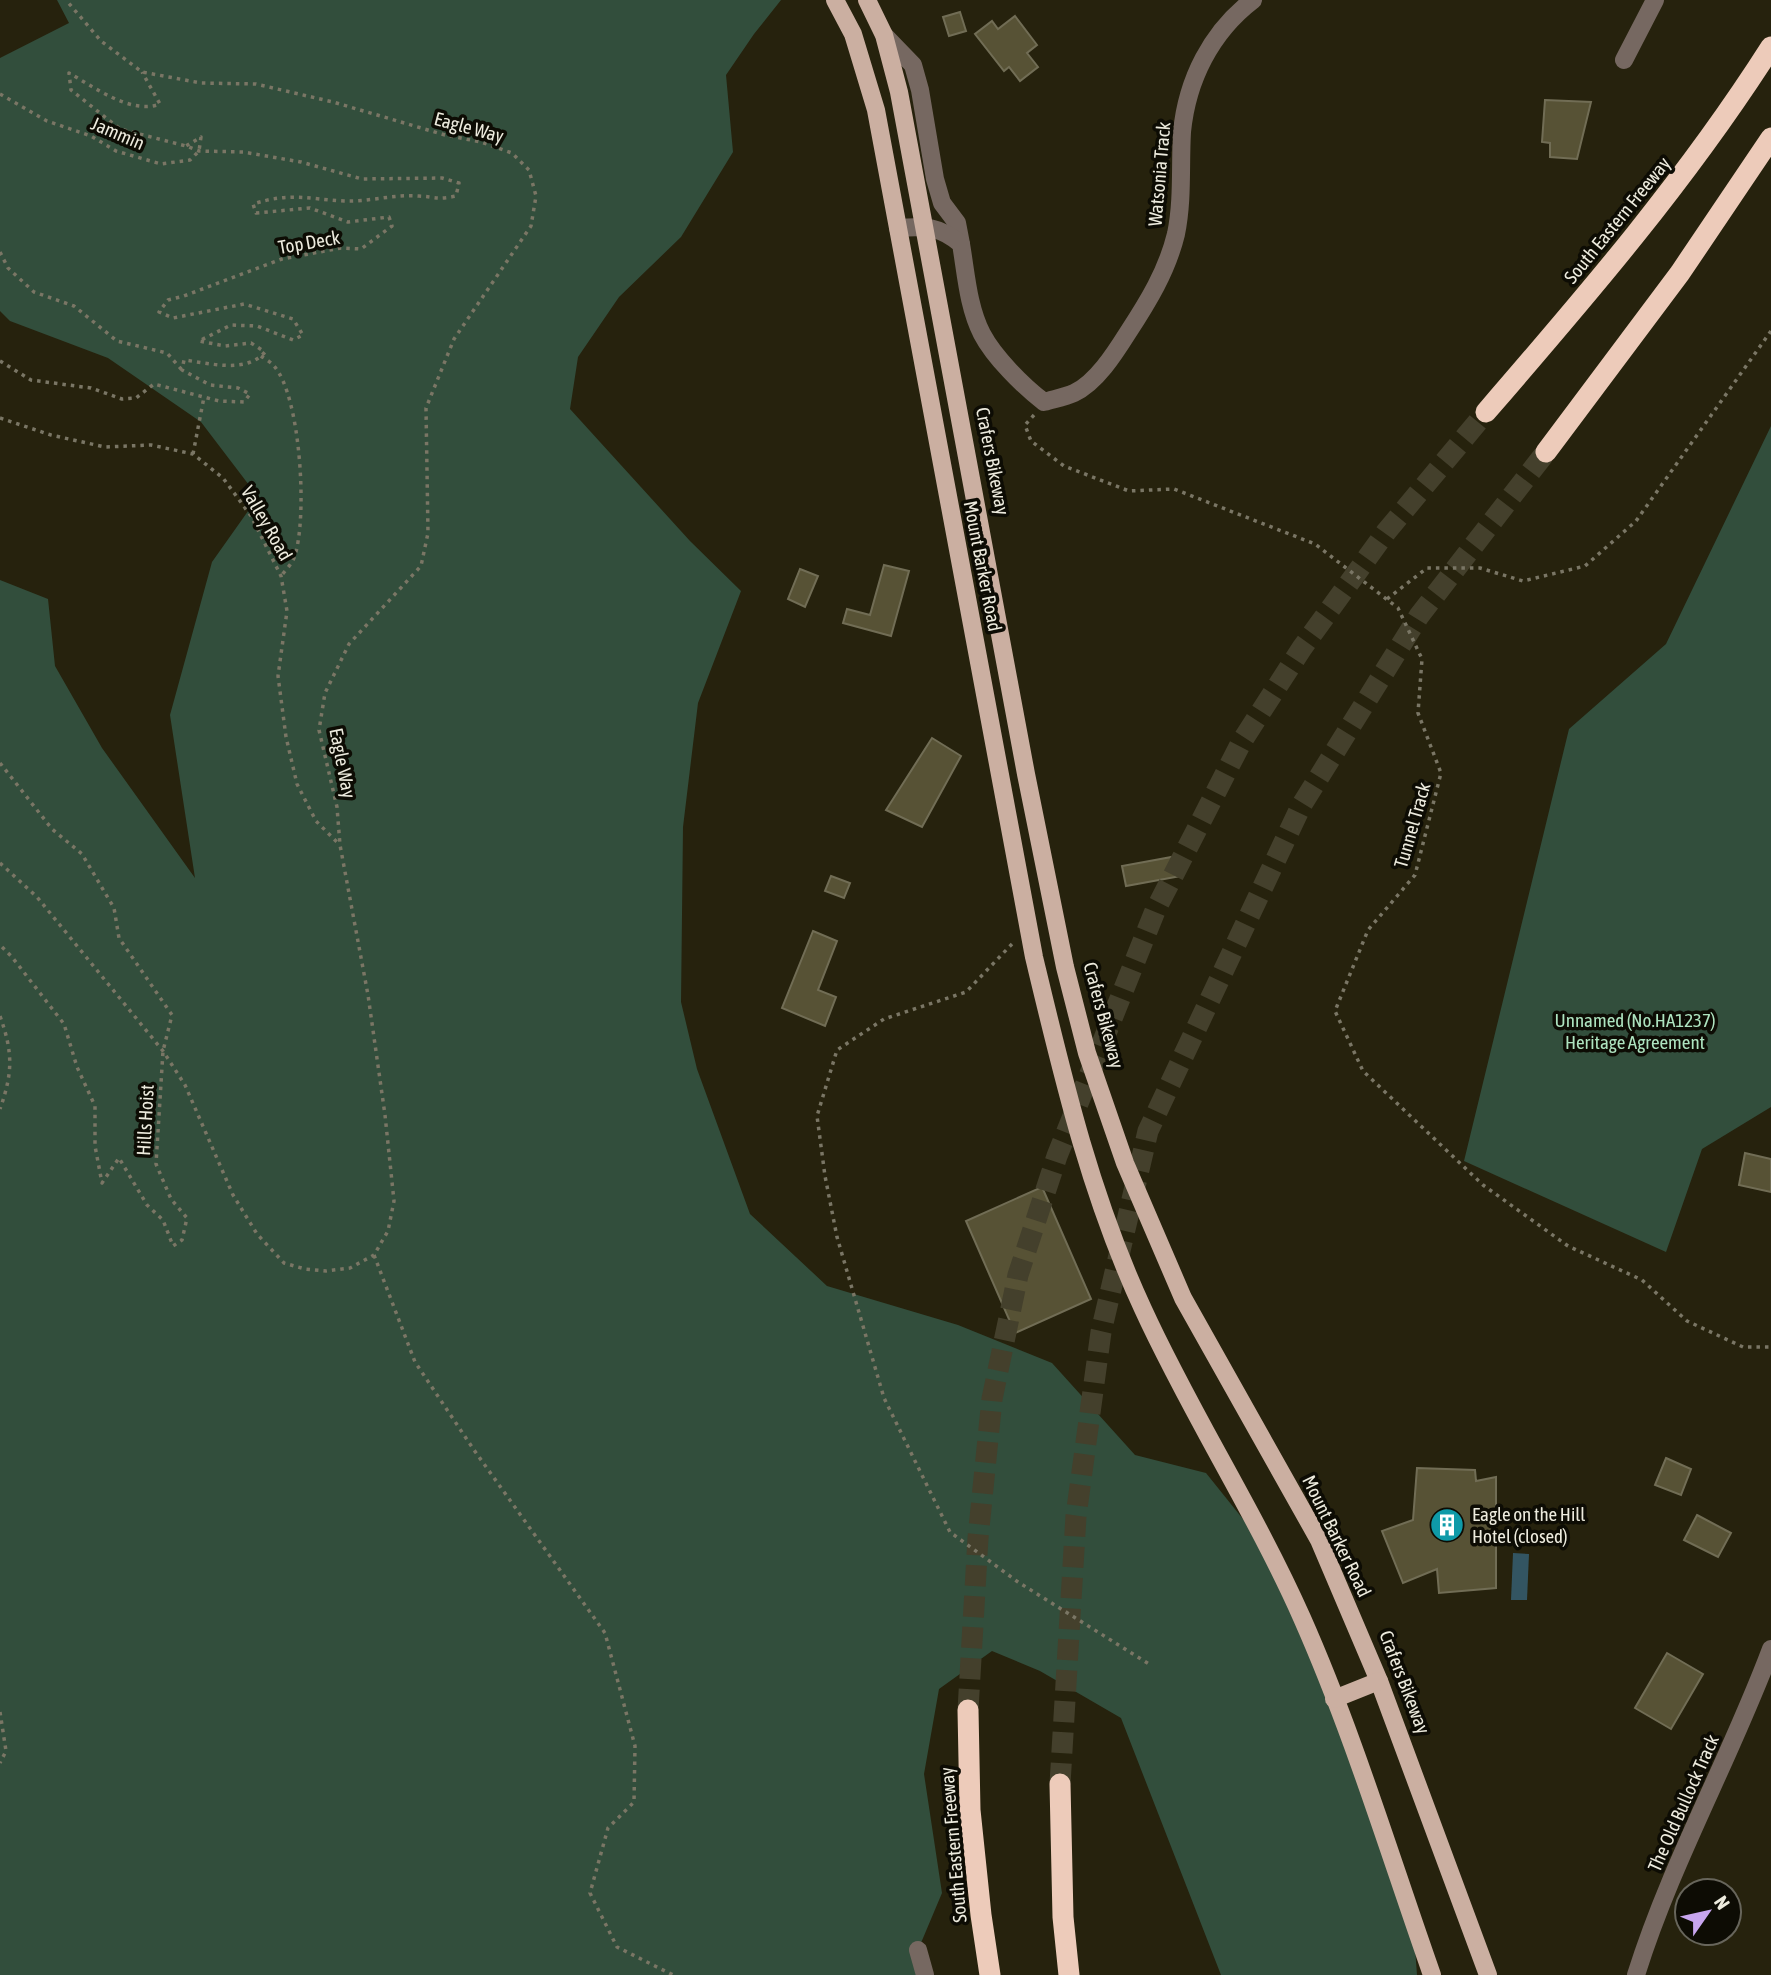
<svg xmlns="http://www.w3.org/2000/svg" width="1771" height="1975" font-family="'Asap Condensed',sans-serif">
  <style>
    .forest { fill: #324e3c }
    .water { fill: #335562 }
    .building { fill: #575235; stroke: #716d55; stroke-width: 2 }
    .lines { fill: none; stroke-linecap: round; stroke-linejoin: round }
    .highway-tunnel { stroke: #44402c; stroke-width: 21; stroke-dasharray: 21 10; stroke-linecap: butt }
    .path { stroke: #7a7665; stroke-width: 3.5; stroke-dasharray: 3.5 5; stroke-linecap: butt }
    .minor { stroke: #766861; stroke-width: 18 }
    .major { stroke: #cbafa1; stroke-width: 18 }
    .highway { stroke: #edcbba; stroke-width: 21 }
    .labels { text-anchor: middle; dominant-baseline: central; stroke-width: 7; stroke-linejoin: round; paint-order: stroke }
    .street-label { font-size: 19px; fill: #edebde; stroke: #0d0c04 }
    .park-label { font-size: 19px; fill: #aee4c0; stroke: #0d0c04 }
    .poi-label { font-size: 19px; fill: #edebde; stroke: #0d0c04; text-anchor: start }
  </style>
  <rect width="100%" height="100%" fill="#26220d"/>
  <g class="forest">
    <polygon points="57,0 781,0 754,34 726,75 733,152 681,237 619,297 578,357 570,409 690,541 741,591 698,703 683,827 681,1002 697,1069 750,1214 827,1286 958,1325 1052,1363 1135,1455 1206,1473 1271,1554 1413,1920 1417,1975 1221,1975 1121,1718 1040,1671 992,1651 939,1689 924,1774 942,1893 918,1950 925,1975 0,1975 0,580 48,599 55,666 102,748 195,878 170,715 212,562 258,497 201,422 108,358 10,321 0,311 0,58 69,23"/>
    <polygon points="1771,426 1771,1107 1702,1149 1666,1252 1464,1161 1569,729 1666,644"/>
  </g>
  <polygon class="water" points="1513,1553 1529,1554 1527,1600 1511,1600"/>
  <g class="building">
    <polygon points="960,12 966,31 949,36 943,17"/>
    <polygon points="1015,16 1037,45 1027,53 1038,67 1020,81 1009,67 1004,71 975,34 992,21 998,29"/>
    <polygon points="1545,100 1591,102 1577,159 1550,157 1550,143 1542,142"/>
    <polygon points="884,565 909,571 891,636 843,623 847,609 870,615"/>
    <polygon points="800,569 818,576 805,607 788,599"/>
    <polygon points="932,738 961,756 922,827 886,810"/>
    <polygon points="1177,856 1181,876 1126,886 1122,866"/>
    <polygon points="831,876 850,883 844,898 825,891"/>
    <polygon points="813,931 837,941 818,990 836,997 825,1026 782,1008"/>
    <polygon points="1745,1153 1771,1159 1771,1192 1739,1185"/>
    <polygon points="1042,1187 1091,1299 1015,1333 966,1221"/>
    <polygon points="1666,1458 1691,1469 1681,1495 1655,1485"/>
    <polygon points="1417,1468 1475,1470 1476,1481 1496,1477 1496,1588 1439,1593 1437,1569 1403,1583 1382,1531 1413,1520"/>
    <polygon points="1697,1515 1731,1533 1718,1557 1684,1540"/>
    <polygon points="1667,1653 1703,1674 1671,1729 1635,1708"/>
  </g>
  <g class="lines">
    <g class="highway-tunnel">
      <polyline points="968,1710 978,1538 992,1399 1018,1275 1057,1156 1155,911 1242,741 1302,648 1386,532 1486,412"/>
      <polyline points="1060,1784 1076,1516 1101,1332 1148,1131 1301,806 1419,616 1546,452"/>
    </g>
    <g class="path">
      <polyline points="0,94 47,121 91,136 116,151 161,164 190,160 199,151 201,137 186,146"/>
      <polyline points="0,252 8,268 34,292 74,306 117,341 167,353 182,370"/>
      <path d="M261 356C265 359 271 362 274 366 301 396 308 521 294 558 291 565 285 571 281 576"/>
      <path d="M0 361 31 380 91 388 122 399 136 398 154 384 219 401 244 402 250 394 238 388 210 385 182 370 184 360C209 363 246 374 265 352L251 343 225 346 199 341 231 325 257 326 293 340 303 335 293 319 244 304 173 318 159 312 168 300 184 296 282 259 341 248 361 249 392 226 389 217 348 222 310 208 256 213 253 204C291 192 307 199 344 201 368 202 395 194 419 196 436 197 437 200 456 196L459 183 442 178 362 179 301 162 243 152 199 151 186 146 120 129 71 90 69 73C94 87 131 115 160 104L142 72"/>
      <polyline points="1034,415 1025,425 1031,441 1064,466 1129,491 1174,489 1315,544 1398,608 1422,659 1418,713 1441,773 1415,875 1368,930 1335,1011 1363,1071 1483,1185 1568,1246 1642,1280 1687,1321 1743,1347 1771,1347"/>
      <polyline points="0,418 51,435 105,447 151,445 193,454 223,478 251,516 281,576 287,611 278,676 286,737 297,784 316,821 338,843"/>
      <polyline points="193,454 204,397"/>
      <polyline points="1387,599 1427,568 1480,568 1523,581 1585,566 1636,521 1771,331"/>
      <polyline points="0,763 52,829 82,854 114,908 119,938 172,1015 163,1051 156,1164 171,1199 187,1218 182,1240 173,1246 163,1220 147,1205 119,1158 102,1183 95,1146 95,1106 77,1067 64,1024 12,957 0,945"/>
      <polyline points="0,863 37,897 163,1051 185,1085 233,1195 257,1234 284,1263 305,1269 326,1271 350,1268 374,1255 388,1231 394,1201 385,1115 368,995 340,845 337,807 319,730 325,693 349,644 421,566 428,533 426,408 454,339 531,226 536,196 529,170 512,153 481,142 445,135 333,102 256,84 201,83 142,72 101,41 66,0"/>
      <polyline points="1012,944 966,992 884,1019 837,1050 817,1116 825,1176 837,1237 884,1398 950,1532 1018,1582 1149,1664"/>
      <path d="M0 1016C13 1053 13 1072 0 1109"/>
      <polyline points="374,1255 415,1362 474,1450 605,1633 635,1746 634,1802 608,1828 590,1893 617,1947 673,1975"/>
      <polyline points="0,1712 6,1751 0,1763"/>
    </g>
    <g class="minor">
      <polyline points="884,35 913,65 920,90 935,179 942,203 957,223 961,244"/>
      <polyline points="1624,60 1655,0"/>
      <path d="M898 228C926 226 939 226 961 244 966 273 968 307 982 334 994 357 1023 386 1044 402 1054 399 1065 397 1074 393 1096 383 1115 353 1127 334 1148 302 1167 271 1176 234 1183 200 1180 166 1182 132 1187 80 1211 32 1253 0"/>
      <polyline points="918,1950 925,1975"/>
      <path d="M1636 1975C1671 1863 1730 1759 1771 1649"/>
    </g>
    <g class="major">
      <path d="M835 0 853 34 876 110 1034 957C1063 1078 1090 1195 1143 1309 1191 1414 1255 1512 1302 1618 1353 1733 1390 1856 1432 1975"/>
      <polyline points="867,0 884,35 899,92 1026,774 1065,967 1087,1053 1125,1163 1183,1298 1319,1540 1379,1681 1488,1975"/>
      <polyline points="1334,1699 1379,1681"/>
    </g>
    <g class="highway">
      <path d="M1486 412C1588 294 1687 179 1771 47"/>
      <polyline points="1546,452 1680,273 1771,138"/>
      <polyline points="968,1710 970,1810 981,1915 990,1975"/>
      <polyline points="1060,1784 1063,1917 1069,1975"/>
    </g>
  </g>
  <defs>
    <g id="building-disc" transform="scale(1.75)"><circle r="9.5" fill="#0f9aa8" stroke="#0d0c04"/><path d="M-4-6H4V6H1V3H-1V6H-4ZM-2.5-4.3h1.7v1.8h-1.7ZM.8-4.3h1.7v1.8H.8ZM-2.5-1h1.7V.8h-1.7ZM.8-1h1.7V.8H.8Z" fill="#fff"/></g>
  </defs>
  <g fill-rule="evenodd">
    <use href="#building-disc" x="1447" y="1525"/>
  </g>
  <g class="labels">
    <g class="street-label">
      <text transform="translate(469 127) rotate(15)">Eagle Way</text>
      <text transform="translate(118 133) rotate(23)">Jammin</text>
      <text transform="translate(1159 174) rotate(-85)">Watsonia Track</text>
      <text transform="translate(1617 220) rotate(-51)">South Eastern Freeway</text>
      <text transform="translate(309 242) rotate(-10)">Top Deck</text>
      <text transform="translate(993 461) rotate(79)">Crafers Bikeway</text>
      <text transform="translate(267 523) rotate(60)">Valley Road</text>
      <text transform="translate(983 566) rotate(79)">Mount Barker Road</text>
      <text transform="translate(343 763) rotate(79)">Eagle Way</text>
      <text transform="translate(1412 825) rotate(-74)">Tunnel Track</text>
      <text transform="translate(1104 1015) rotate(75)">Crafers Bikeway</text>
      <text transform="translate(145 1120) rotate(-87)">Hills Hoist</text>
      <text transform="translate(1337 1536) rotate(64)">Mount Barker Road</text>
      <text transform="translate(1405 1682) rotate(69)">Crafers Bikeway</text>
      <text transform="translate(1683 1803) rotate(-66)">The Old Bullock Track</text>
      <text transform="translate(953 1845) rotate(-95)">South Eastern Freeway</text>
    </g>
    <g class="park-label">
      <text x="1635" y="1020">Unnamed (No.HA1237)<tspan x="1635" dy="22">Heritage Agreement</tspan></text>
    </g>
    <g class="poi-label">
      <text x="1472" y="1514">Eagle on the Hill<tspan x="1472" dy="22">Hotel (closed)</tspan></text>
    </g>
  </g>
  <g transform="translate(1708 1912) rotate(56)"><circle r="33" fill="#0d0c04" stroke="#67655b" stroke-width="2"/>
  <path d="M0-5L12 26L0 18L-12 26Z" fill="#c8a6ef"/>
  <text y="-10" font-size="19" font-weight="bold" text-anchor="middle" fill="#edebde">N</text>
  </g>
</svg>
